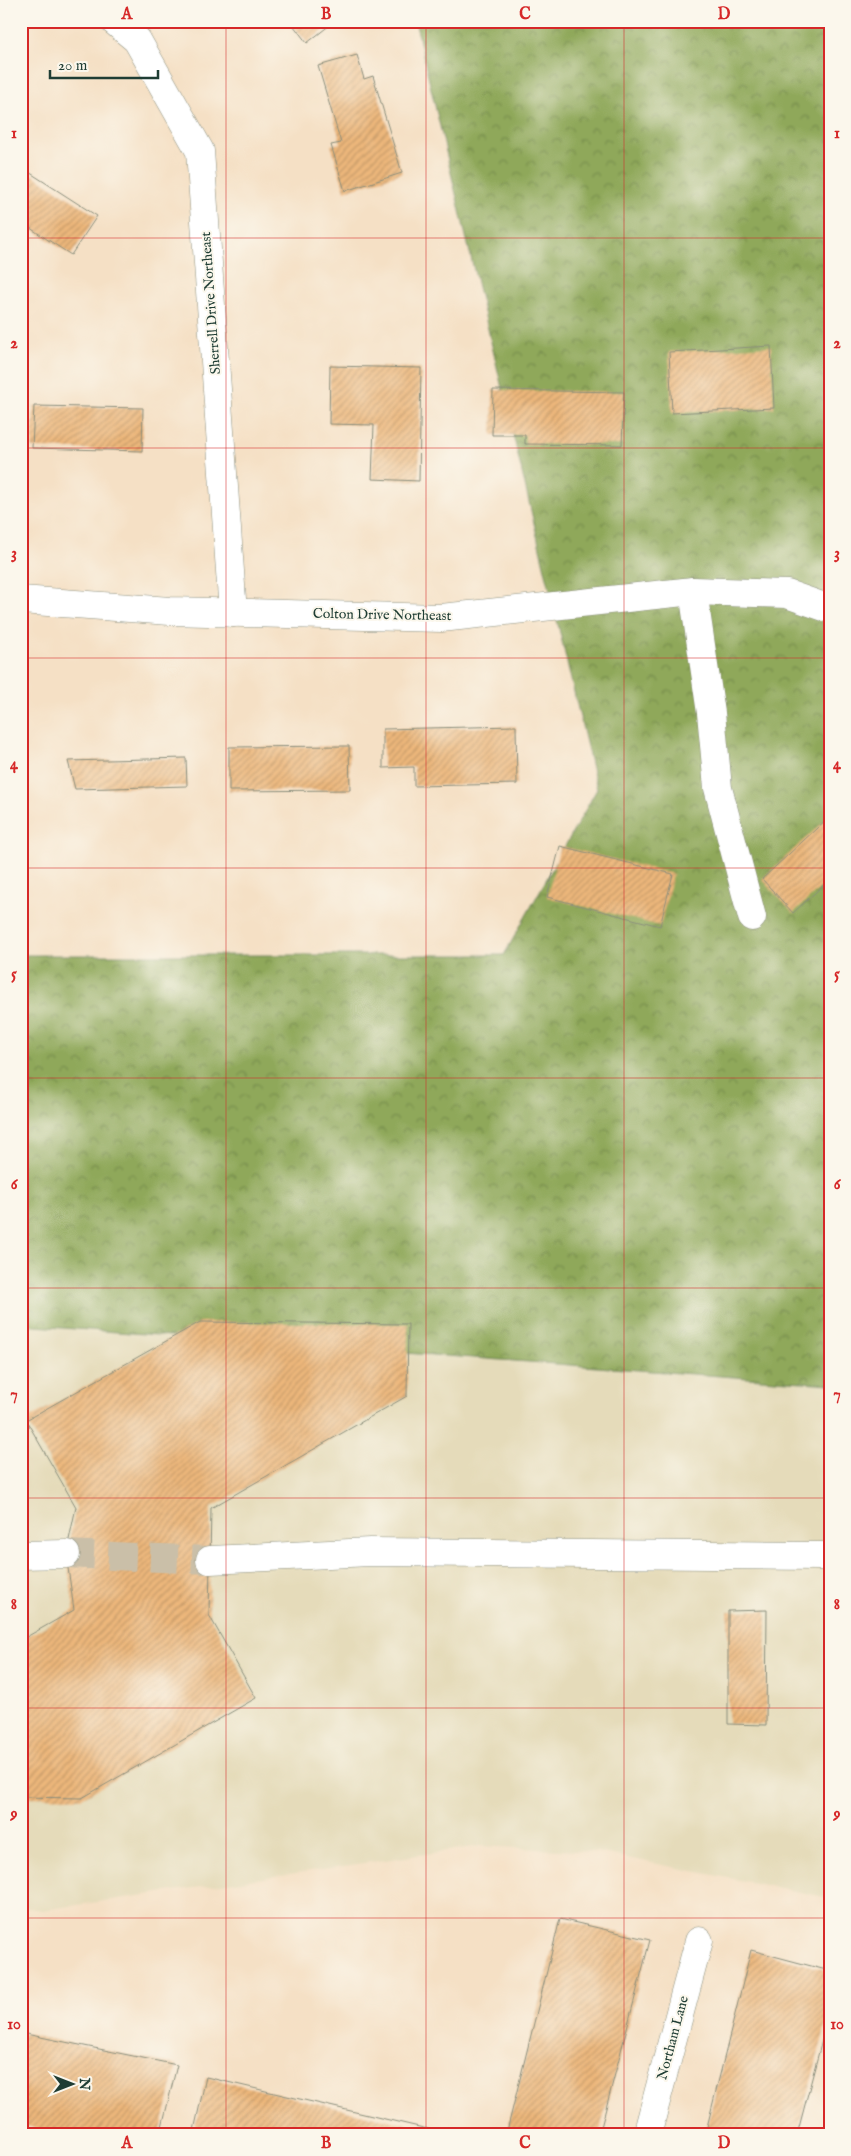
<svg xmlns="http://www.w3.org/2000/svg" width="851" height="2156" font-family="'IM FELL English',serif">
  <style>
    .built { fill: #e5dbba }
    .forest { fill: url(#forest-crowns); stroke: #577247 }
    .building { fill: url(#building-hatch) }
    .lines { fill: none; stroke-linecap: round; stroke-linejoin: round }
    .minor-tunnel { stroke: #cabfa8; stroke-width: 28; stroke-dasharray: 28 14; stroke-linecap: butt }
    .minor-casing { stroke: #8a8e7c; stroke-width: 29 }
    .minor { stroke: #fff; stroke-width: 28 }
    .grid { fill: none; stroke: #d62828; stroke-width: 1; stroke-opacity: 0.55 }
    .labels { text-anchor: middle; dominant-baseline: central; stroke-width: 4; stroke-linejoin: round; paint-order: stroke }
    .street-label { font-size: 14px; fill: #1f3d34; stroke: #fbf7ec }
    .neatline { fill: none; stroke: #d62828; stroke-width: 2 }
    .grid-label { font-size: 16px; text-anchor: middle; font-weight: bold; fill: #d62828 }
  </style>
  <defs>
    <pattern id="forest-crowns" width="20" height="18" patternUnits="userSpaceOnUse" patternTransform="scale(1.25)"><rect width="20" height="18" fill="#8fa85a"/><path d="M2 6a3 3 0 1 1 6 0M12 15a3 3 0 1 1 6 0" fill="none" stroke="#748a4b"/></pattern>
    <pattern id="building-hatch" width="6" height="6" patternUnits="userSpaceOnUse" patternTransform="scale(1.25)"><rect width="6" height="6" fill="#edb77b"/><path d="M-1 1l2-2M0 6l6-6M5 7l2-2" fill="none" stroke="#bf9666"/></pattern>
  </defs>
  <rect width="100%" height="100%" fill="#fbf7ec"/>
  <filter id="ink" filterUnits="userSpaceOnUse"><feTurbulence type="fractalNoise" baseFrequency=".02" numOctaves="2"/><feDisplacementMap in="SourceGraphic" scale="10" xChannelSelector="R" yChannelSelector="G"/><feConvolveMatrix kernelMatrix="1 2 1 2 8 2 1 2 1" color-interpolation-filters="sRGB"/></filter>
  <filter id="wash" filterUnits="userSpaceOnUse"><feTurbulence type="fractalNoise" baseFrequency=".0096" numOctaves="4" result="noise"/><feDisplacementMap in="SourceGraphic" scale="20" xChannelSelector="R" yChannelSelector="G"/><feGaussianBlur stdDeviation="1.12" result="paint"/><feColorMatrix in="noise" values="0 0 0 0 0 0 0 0 0 0 0 0 0 0 0 0 0 1.4 0 .05"/><feComposite in="paint" operator="in"/></filter>
  <g filter="url(#wash)">
    <rect width="100%" height="100%" fill="#f5e0c5"/>
    <polygon class="built" points="21,1325 830,1384 830,1898 597,1852 480,1846 43,1910 21,1907"/>
    <polygon class="forest" points="415,21 830,21 830,1384 21,1325 21,955 504,955 597,789"/>
    <g id="blocks">
      <g class="building">
        <polygon points="290,21 335,21 307,43"/>
        <polygon points="357,55 364,79 373,76 402,173 345,191 331,145 341,143 318,66"/>
        <polygon points="21,167 97,216 71,255 21,222"/>
        <polygon points="771,346 774,408 672,413 669,352"/>
        <polygon points="330,366 421,368 419,481 372,479 374,425 329,424"/>
        <polygon points="493,390 624,392 622,445 525,444 525,435 492,435"/>
        <polygon points="34,406 143,408 142,451 32,448"/>
        <polygon points="516,726 517,784 414,786 414,767 383,768 383,729"/>
        <polygon points="349,746 350,790 229,791 229,747"/>
        <polygon points="186,758 187,786 75,789 68,761"/>
        <polygon points="830,816 830,879 793,913 762,879"/>
        <polygon points="560,846 673,874 660,926 547,897"/>
        <polygon points="200,1322 408,1324 407,1396 211,1508 209,1615 256,1698 82,1798 21,1797 21,1640 74,1610 66,1554 76,1507 26,1420"/>
        <polygon points="767,1610 766,1725 728,1724 728,1611"/>
        <polygon points="560,1919 650,1940 599,2135 506,2135"/>
        <polygon points="751,1950 830,1971 830,2010 797,2135 705,2135"/>
        <polygon points="21,2033 177,2065 160,2135 68,2135 21,2125"/>
        <polygon points="206,2077 449,2134 449,2135 193,2135"/>
      </g>
    </g>
  </g>
  <g filter="url(#ink)">
    <use href="#blocks" fill-opacity="0" stroke="#8a8e7c" stroke-width="1"/>
    <g class="lines">
      <polyline class="minor-tunnel" points="66,1554 210,1560"/>
      <g class="minor-casing">
        <g id="minor">
          <polyline points="114,21 137,40 200,151 233,613"/>
          <polyline points="693,591 711,713 718,788 752,917"/>
          <polyline points="21,600 170,611 441,618 693,591 787,594 830,609"/>
          <polyline points="21,1555 66,1554"/>
          <polyline points="210,1560 370,1552 822,1556"/>
          <polyline points="647,2135 699,1941"/>
        </g>
      </g>
      <use href="#minor" class="minor"/>
    </g>
  </g>
  <path class="grid" d="M226 21V2135M426 21V2135M624 21V2135M21 238H830M21 448H830M21 658H830M21 868H830M21 1078H830M21 1288H830M21 1498H830M21 1708H830M21 1918H830"/>
  <g class="labels">
    <g class="street-label">
      <text transform="translate(211 303) rotate(-94)">Sherrell Drive Northeast</text>
      <text transform="translate(382 615) rotate(1)">Colton Drive Northeast</text>
      <text transform="translate(673 2038) rotate(-75)">Northam Lane</text>
    </g>
  </g>
  <rect width="851" height="2156" fill="none" stroke="#fbf7ec" stroke-width="55"/>
  <g transform="translate(72 2084) rotate(90)" stroke="#fbf7ec" stroke-width="4" paint-order="stroke">
  <path d="M0-4L9 19L0 12L-9 19Z" fill="#1f3d34"/>
  <text y="-8" font-size="14" font-weight="bold" text-anchor="middle" fill="#1f3d34">N</text>
  </g>
  <path d="M50 70v8h108v-8" fill="none" stroke="#1f3d34" stroke-width="2.5"/>
  <text x="58" y="70" font-size="15" fill="#1f3d34" stroke="#fbf7ec" stroke-width="4" paint-order="stroke">20 m</text>
  <rect x="28" y="28" width="796" height="2100" class="neatline"/>
  <g class="grid-label">
    <text x="127" y="19">A</text>
    <text x="326" y="19">B</text>
    <text x="525" y="19">C</text>
    <text x="724" y="19">D</text>
    <text x="14" y="138">1</text>
    <text x="837" y="138">1</text>
    <text x="14" y="348">2</text>
    <text x="837" y="348">2</text>
    <text x="14" y="558">3</text>
    <text x="837" y="558">3</text>
    <text x="14" y="769">4</text>
    <text x="837" y="769">4</text>
    <text x="14" y="979">5</text>
    <text x="837" y="979">5</text>
    <text x="14" y="1189">6</text>
    <text x="837" y="1189">6</text>
    <text x="14" y="1399">7</text>
    <text x="837" y="1399">7</text>
    <text x="14" y="1609">8</text>
    <text x="837" y="1609">8</text>
    <text x="14" y="1819">9</text>
    <text x="837" y="1819">9</text>
    <text x="14" y="2029">10</text>
    <text x="837" y="2029">10</text>
    <text x="127" y="2148">A</text>
    <text x="326" y="2148">B</text>
    <text x="525" y="2148">C</text>
    <text x="724" y="2148">D</text>
  </g>
</svg>
